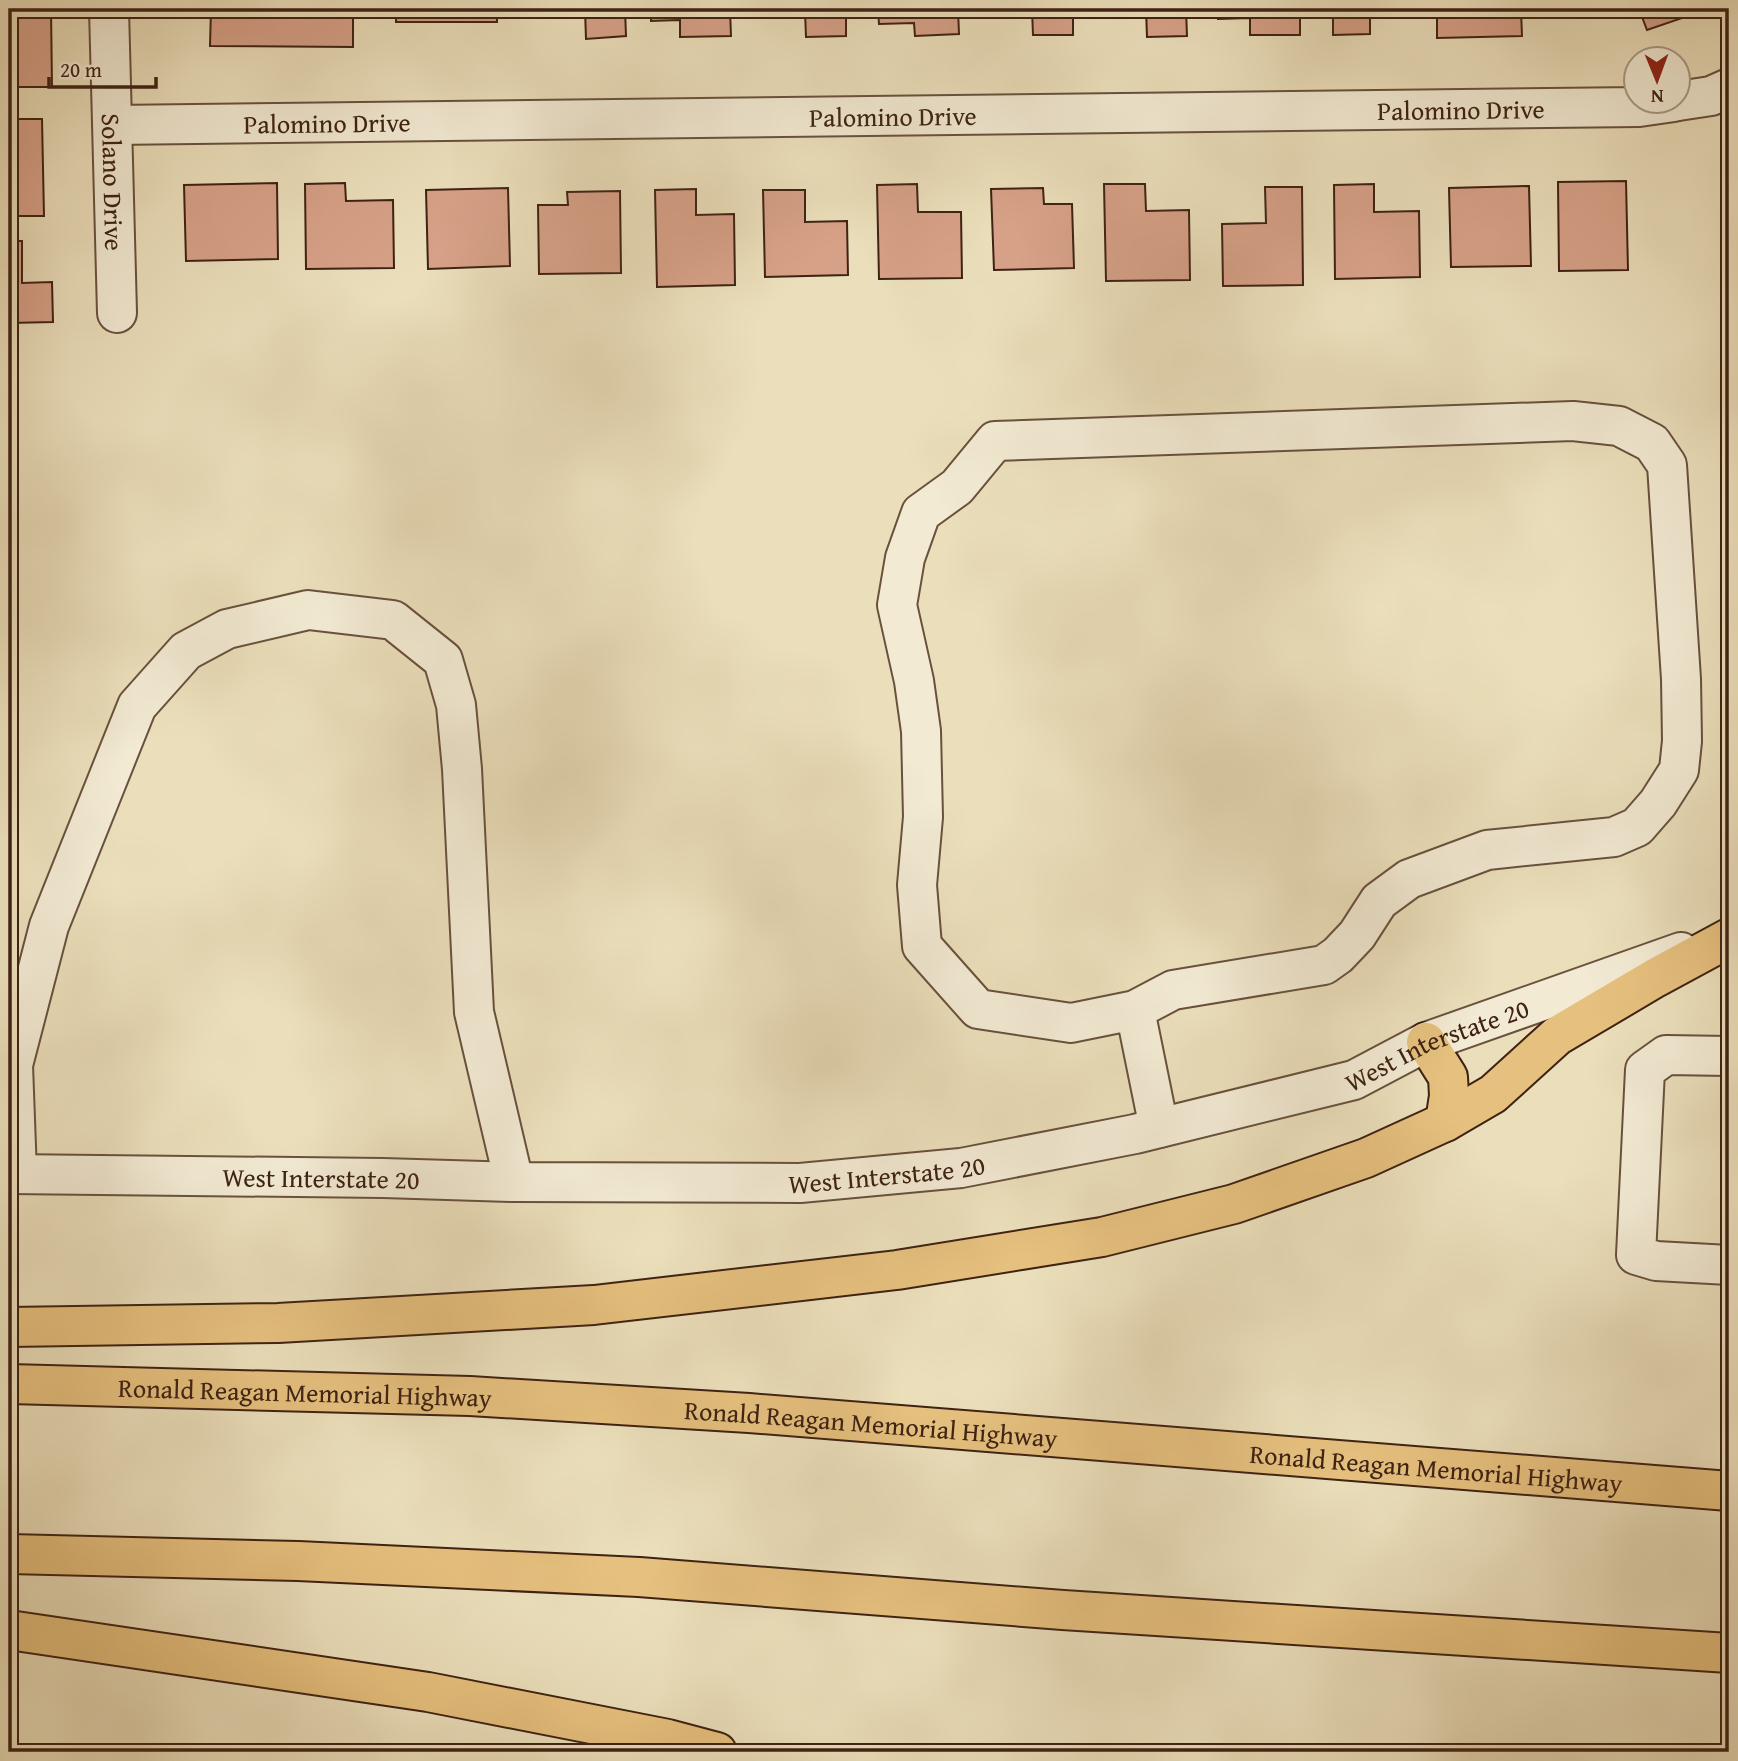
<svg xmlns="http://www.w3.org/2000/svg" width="1738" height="1761" font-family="'Gentium Book Plus',serif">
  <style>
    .building { fill: #d7a188; stroke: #3e2213; stroke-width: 2 }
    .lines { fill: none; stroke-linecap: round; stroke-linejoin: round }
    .minor-casing { stroke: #69513d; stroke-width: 42 }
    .highway-casing { stroke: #3e2213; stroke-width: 42 }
    .minor { stroke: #f2ead3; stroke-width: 38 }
    .highway { stroke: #e6c07e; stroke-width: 38 }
    .labels { text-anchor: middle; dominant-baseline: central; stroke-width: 6; stroke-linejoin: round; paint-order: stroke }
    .street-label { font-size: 26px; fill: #3e2213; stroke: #f2ead3 }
  </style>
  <rect width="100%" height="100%" fill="#ebdfbb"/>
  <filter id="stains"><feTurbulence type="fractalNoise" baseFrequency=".00286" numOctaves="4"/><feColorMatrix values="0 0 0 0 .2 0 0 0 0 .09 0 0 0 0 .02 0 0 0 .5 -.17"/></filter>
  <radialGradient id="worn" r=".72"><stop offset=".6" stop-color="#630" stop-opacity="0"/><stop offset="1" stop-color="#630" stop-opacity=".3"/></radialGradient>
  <g class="building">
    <polygon points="9,9 51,9 52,87 9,87"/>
    <polygon points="211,9 353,9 353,47 210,46"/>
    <rect x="396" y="9" width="101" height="13"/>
    <polygon points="585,9 625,9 626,36 586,39"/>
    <polygon points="651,9 730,9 731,36 680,37 680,20 651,21"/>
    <polygon points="760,9 846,9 846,36 806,37 805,11 760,12"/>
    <polygon points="878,9 958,9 959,34 915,36 914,23 879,24"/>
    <polygon points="990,9 1073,9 1073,35 1033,35 1032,9"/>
    <polygon points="1146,9 1186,9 1187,36 1147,37"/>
    <polygon points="1218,9 1300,9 1300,35 1250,35 1250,18 1218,19"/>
    <polygon points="1333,9 1370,9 1370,34 1333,35"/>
    <polygon points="1437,9 1521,9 1522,36 1437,38"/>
    <polygon points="1639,9 1688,9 1691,15 1647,30"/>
    <polygon points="9,119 42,119 44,216 9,216"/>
    <polygon points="1626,181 1628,270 1559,271 1558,182"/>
    <polygon points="277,183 278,259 186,261 184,185"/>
    <polygon points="345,183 346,201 393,200 394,268 306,269 305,184"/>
    <polygon points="917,184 918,212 961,212 962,278 879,279 877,185"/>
    <polygon points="1104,184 1145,184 1146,211 1189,210 1190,280 1106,281"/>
    <polygon points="1374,184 1374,212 1419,211 1420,277 1335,279 1334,185"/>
    <polygon points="1529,186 1531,266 1451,267 1449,188"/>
    <polygon points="1265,187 1302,187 1303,285 1223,286 1222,224 1266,223"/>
    <polygon points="508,188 510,266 428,269 426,190"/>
    <polygon points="1043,188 1044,204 1072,204 1074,268 994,270 991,189"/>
    <polygon points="696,189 696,215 734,214 735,285 657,287 655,190"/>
    <polygon points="763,190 805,190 805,222 847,221 848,275 765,277"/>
    <polygon points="620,191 621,273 539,274 538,205 568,205 567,192"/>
    <polygon points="9,241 22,241 22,283 52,282 53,322 9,323"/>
  </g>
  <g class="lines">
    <g class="minor-casing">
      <g id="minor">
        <path id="s1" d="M109 9 117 313"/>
        <polyline points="1678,101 1711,96 1729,88"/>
        <path id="s2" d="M113 125 1639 107 1674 102"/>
        <polyline points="1135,1010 1071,1023 978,1009 922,946 917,885 923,817 921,731 914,681 897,605 905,558 921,513 957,487 995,441 1573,421 1619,426 1652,443 1667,465 1681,679 1682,741 1679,770 1658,803 1637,827 1614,837 1487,850 1409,879 1379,901 1357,935 1338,955 1324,965 1173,990 1135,1010 1159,1128"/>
        <polyline points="1729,1056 1666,1055 1645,1070 1636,1255 1656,1261 1729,1265"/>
        <path id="s3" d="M9 1174 383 1178 514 1182 800 1183 961 1168 1135 1134 1354 1080 1426 1042 1681 952"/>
        <polyline points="17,1174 13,1065 49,926 137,706 186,651 227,629 308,610 393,620 443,660 456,705 462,769 474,1012 514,1182"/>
      </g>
    </g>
    <g class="highway-casing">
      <g id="highway">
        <polyline points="1426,1042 1448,1077 1449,1096 1445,1122"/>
        <polyline points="9,1327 278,1323 594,1305 897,1270 1102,1237 1234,1204 1366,1158 1445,1122 1493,1094 1557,1036 1655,978 1729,938"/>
        <path id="s4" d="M9 1384 470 1396 749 1413 1729 1491"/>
        <polyline points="9,1554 298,1561 639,1577 1063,1610 1729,1653"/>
        <polyline points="9,1630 428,1692 668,1739 717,1752"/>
      </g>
    </g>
    <use href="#minor" class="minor"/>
    <use href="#highway" class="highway"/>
  </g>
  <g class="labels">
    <g class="street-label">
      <text stroke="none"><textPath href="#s2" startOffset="1348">Palomino Drive</textPath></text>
      <text stroke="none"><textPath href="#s2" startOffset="780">Palomino Drive</textPath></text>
      <text stroke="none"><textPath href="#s2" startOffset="214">Palomino Drive</textPath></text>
      <text stroke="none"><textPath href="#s1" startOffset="173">Solano Drive</textPath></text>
      <text stroke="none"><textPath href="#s3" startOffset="1446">West Interstate 20</textPath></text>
      <text stroke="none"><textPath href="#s3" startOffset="878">West Interstate 20</textPath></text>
      <text stroke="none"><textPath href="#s3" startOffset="312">West Interstate 20</textPath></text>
      <text stroke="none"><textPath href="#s4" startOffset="296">Ronald Reagan Memorial Highway</textPath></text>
      <text stroke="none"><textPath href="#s4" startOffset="863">Ronald Reagan Memorial Highway</textPath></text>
      <text stroke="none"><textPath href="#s4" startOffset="1430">Ronald Reagan Memorial Highway</textPath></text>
    </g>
  </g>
  <rect width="1738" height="1761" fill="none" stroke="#ebdfbb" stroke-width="35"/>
  <rect x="10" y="10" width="1717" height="1740" fill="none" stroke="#3e2213" stroke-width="3.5"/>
  <rect x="18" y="18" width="1703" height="1726" fill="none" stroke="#3e2213" stroke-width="2"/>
  <g transform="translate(1657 80) rotate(179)"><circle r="33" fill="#f2ead3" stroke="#aa9a86" stroke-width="2"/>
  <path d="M0-5L12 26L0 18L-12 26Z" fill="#8f2418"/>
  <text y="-10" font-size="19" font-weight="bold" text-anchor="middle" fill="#3e2213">N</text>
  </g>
  <path d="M49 77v10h107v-10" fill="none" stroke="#3e2213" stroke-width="3.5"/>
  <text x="60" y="77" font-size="21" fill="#3e2213" stroke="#f2ead3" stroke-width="5" paint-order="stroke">20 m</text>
  <rect width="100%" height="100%" filter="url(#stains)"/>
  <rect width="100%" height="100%" fill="url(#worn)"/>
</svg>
